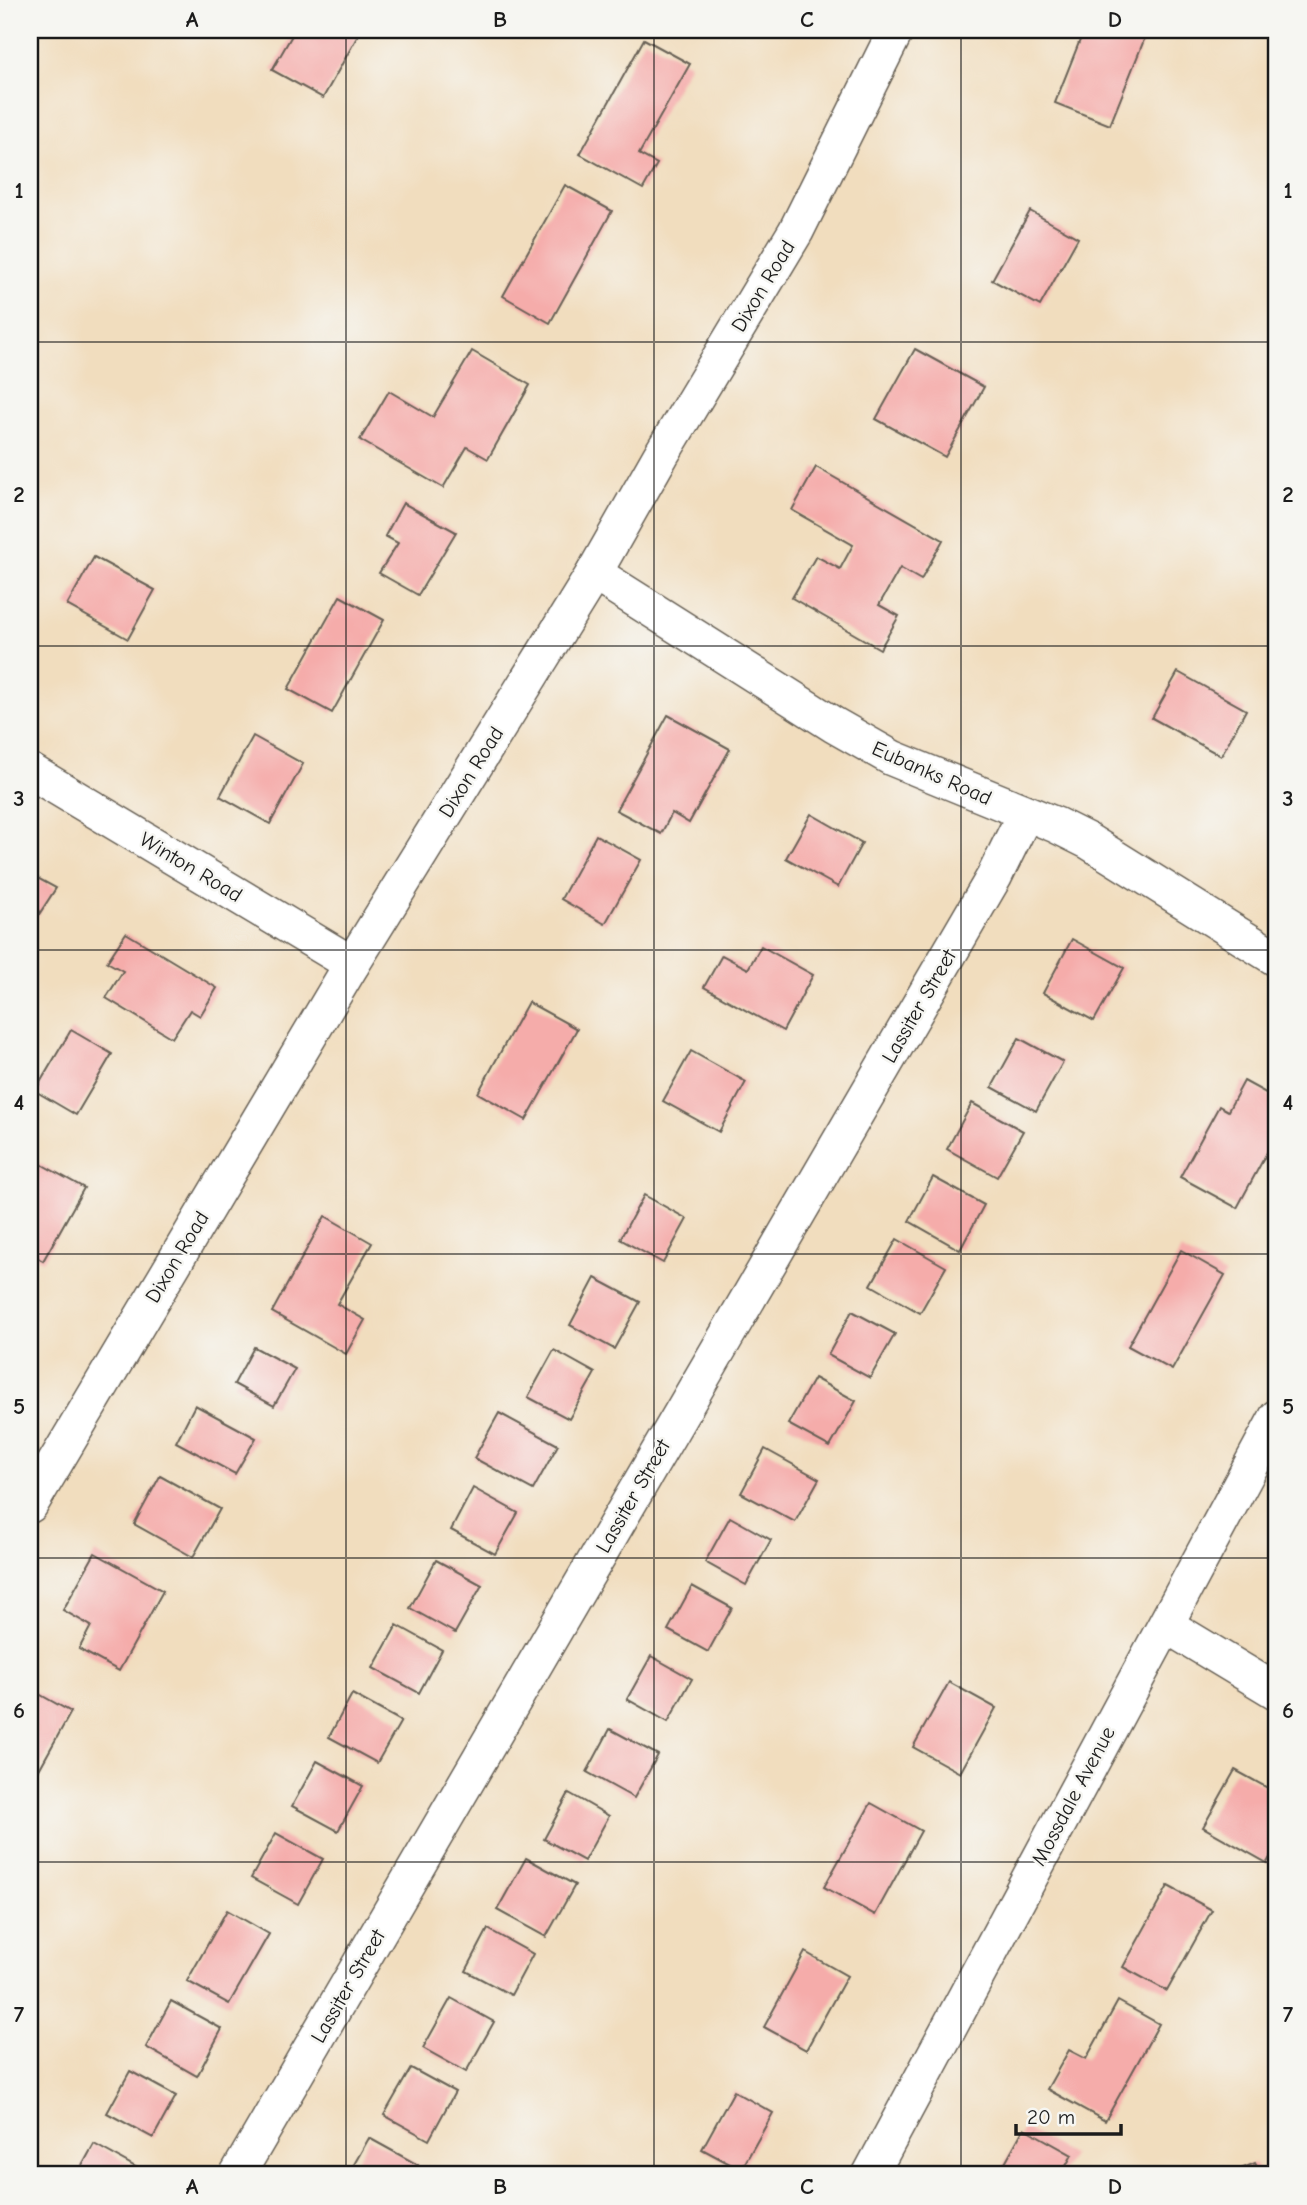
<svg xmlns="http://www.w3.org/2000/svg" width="1307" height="2205" font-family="'Comic Neue',sans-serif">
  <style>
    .building { fill: #f5acaa }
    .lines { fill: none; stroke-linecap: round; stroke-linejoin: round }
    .minor-casing { stroke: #676055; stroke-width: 38 }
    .minor { stroke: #fff; stroke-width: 35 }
    .grid { fill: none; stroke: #1c1c1c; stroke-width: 2; stroke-opacity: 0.55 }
    .labels { text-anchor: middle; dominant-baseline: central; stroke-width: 5; stroke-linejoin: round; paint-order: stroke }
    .street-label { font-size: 21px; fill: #1c1c1c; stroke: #f6f6f2 }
    .neatline { fill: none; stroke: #1c1c1c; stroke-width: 2.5 }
    .grid-label { font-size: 23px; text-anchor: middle; font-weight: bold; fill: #1c1c1c }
  </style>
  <rect width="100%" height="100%" fill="#f6f6f2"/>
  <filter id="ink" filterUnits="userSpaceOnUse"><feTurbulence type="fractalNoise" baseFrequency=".0143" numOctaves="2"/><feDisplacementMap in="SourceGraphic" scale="14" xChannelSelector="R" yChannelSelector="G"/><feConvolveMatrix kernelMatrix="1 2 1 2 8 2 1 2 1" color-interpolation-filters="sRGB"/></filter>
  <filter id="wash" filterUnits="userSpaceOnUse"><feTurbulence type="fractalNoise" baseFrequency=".00686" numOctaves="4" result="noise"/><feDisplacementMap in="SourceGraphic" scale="28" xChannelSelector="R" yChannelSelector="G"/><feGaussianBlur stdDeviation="1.57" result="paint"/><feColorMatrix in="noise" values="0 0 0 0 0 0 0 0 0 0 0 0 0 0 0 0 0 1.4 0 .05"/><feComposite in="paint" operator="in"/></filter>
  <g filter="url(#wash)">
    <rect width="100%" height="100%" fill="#f1ddbe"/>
    <g id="blocks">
      <g class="building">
        <polygon points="295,30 361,30 323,98 272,70"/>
        <polygon points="1084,30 1148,30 1110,125 1055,103"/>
        <polygon points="644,39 690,64 639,154 657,164 643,189 580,154"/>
        <polygon points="565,185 612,211 550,323 503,296"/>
        <polygon points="1030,211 1078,238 1040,306 992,280"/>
        <polygon points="915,349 984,387 945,457 876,419"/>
        <polygon points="472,351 530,385 488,459 467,447 443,488 360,440 389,391 433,417"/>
        <polygon points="816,467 943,540 921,580 900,568 879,605 899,616 880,649 792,598 816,556 840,569 853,545 792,510"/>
        <polygon points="403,503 456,532 418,595 379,573 398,543 385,536"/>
        <polygon points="94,557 155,590 128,639 67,605"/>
        <polygon points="340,596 384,620 332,713 288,689"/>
        <polygon points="1178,672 1246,710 1221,756 1152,718"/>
        <polygon points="668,715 730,749 689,823 672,813 661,834 616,810"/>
        <polygon points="253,736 303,764 270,824 220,796"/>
        <polygon points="811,814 862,843 838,887 786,858"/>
        <polygon points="596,835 641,860 605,924 561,899"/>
        <polygon points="30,874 56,888 36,919 30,915"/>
        <polygon points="126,933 217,988 200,1016 190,1010 172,1038 106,998 123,971 107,962"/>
        <polygon points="1072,939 1124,968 1094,1021 1043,993"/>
        <polygon points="761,946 813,975 783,1031 704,987 722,955 748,969"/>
        <polygon points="528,1002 577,1029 526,1120 478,1093"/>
        <polygon points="71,1030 112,1054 76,1115 35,1091"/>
        <polygon points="1019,1038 1063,1062 1036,1111 992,1087"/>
        <polygon points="691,1051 746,1082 719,1132 663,1101"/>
        <polygon points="1244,1081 1277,1099 1277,1134 1237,1208 1180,1177 1219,1106 1228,1111"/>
        <polygon points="972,1103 1023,1131 997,1177 947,1149"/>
        <polygon points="30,1158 84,1188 43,1261 30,1253"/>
        <polygon points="933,1177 984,1205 960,1250 909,1221"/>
        <polygon points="644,1195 687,1219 663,1263 620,1239"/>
        <polygon points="325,1216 372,1243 337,1304 365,1320 346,1354 272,1312"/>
        <polygon points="897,1239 946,1267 920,1313 871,1285"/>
        <polygon points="1181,1250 1225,1275 1172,1370 1128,1346"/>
        <polygon points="595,1278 640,1302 614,1349 570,1325"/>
        <polygon points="852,1311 895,1334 870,1378 828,1355"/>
        <polygon points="254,1347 295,1369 274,1406 234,1384"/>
        <polygon points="554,1350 595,1373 569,1419 528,1397"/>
        <polygon points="814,1378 856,1401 830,1447 788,1424"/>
        <polygon points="195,1405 256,1438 235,1474 176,1442"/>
        <polygon points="499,1413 558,1445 533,1490 474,1458"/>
        <polygon points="765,1449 819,1479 795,1522 741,1493"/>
        <polygon points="160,1476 220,1509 193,1557 134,1524"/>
        <polygon points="473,1488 518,1513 495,1554 451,1530"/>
        <polygon points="730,1517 771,1540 746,1585 705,1562"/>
        <polygon points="95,1553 163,1591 119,1671 79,1649 91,1626 63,1610"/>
        <polygon points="436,1560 482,1585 455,1633 410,1608"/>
        <polygon points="692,1586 732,1608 708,1652 668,1630"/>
        <polygon points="397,1625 442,1650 419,1693 373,1668"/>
        <polygon points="651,1656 692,1679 668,1722 627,1699"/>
        <polygon points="949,1682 996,1708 960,1773 913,1747"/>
        <polygon points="30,1689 71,1712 36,1775 30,1771"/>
        <polygon points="352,1694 401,1721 377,1763 329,1737"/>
        <polygon points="610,1729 658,1755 634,1798 587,1772"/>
        <polygon points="317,1761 363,1786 338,1831 292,1806"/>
        <polygon points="1235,1770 1277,1793 1277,1844 1267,1863 1203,1827"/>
        <polygon points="569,1793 609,1816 584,1861 544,1839"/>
        <polygon points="871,1803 921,1831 875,1915 824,1887"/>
        <polygon points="276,1833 323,1859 298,1904 251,1878"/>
        <polygon points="526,1858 575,1885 546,1937 497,1910"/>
        <polygon points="1168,1886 1212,1910 1167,1991 1123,1967"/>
        <polygon points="227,1910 269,1934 229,2004 187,1981"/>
        <polygon points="488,1929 533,1954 511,1995 466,1971"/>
        <polygon points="805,1952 847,1976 806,2050 764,2027"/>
        <polygon points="451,1998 494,2022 466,2072 423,2048"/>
        <polygon points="171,2001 222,2029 197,2076 146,2047"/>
        <polygon points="1118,2001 1159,2024 1105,2121 1047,2089 1069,2050 1086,2059"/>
        <polygon points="411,2068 455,2092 429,2140 384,2115"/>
        <polygon points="130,2071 176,2096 153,2138 107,2113"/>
        <polygon points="734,2091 773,2113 741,2170 702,2149"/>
        <polygon points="1024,2128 1072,2155 1061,2175 998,2175"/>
        <polygon points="369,2138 418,2165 412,2175 348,2175"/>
        <polygon points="94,2144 139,2169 136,2175 77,2175"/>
        <polygon points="1255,2163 1261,2175 1227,2175"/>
      </g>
    </g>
  </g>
  <g filter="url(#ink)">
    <use href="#blocks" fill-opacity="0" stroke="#676055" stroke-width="2"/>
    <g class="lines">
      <g class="minor-casing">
        <g id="minor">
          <polyline points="594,573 834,725 892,758 1056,825 1088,841 1277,959"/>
          <polyline points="30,771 352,964"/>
          <polyline points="30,1505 352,964 594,573 661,455 796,231 896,30"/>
          <polyline points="1166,1625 1277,1692"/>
          <polyline points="237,2175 994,877 1025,814"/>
          <polyline points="870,2175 1277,1417"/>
        </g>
      </g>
      <use href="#minor" class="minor"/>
    </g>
  </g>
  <path class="grid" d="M346 30V2175M654 30V2175M961 30V2175M30 342H1277M30 646H1277M30 950H1277M30 1254H1277M30 1558H1277M30 1862H1277"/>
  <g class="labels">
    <g class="street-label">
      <text transform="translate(763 286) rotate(-59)">Dixon Road</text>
      <text transform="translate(471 772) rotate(-58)">Dixon Road</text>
      <text transform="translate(932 773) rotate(24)">Eubanks Road</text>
      <text transform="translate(191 867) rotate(31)">Winton Road</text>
      <text transform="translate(919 1006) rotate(-60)">Lassiter Street</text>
      <text transform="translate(177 1257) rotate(-59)">Dixon Road</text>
      <text transform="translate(633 1496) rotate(-60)">Lassiter Street</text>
      <text transform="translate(1073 1796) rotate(-62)">Mossdale Avenue</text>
      <text transform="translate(348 1986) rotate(-60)">Lassiter Street</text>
    </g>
  </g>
  <rect width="1307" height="2205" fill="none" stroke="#f6f6f2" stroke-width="77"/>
  <path d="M1016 2124v10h105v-10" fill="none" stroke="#1c1c1c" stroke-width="3.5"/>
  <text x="1027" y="2124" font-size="21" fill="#1c1c1c" stroke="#f6f6f2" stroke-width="5" paint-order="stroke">20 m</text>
  <rect x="38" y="38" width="1230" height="2128" class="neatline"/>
  <g class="grid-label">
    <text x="192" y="27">A</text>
    <text x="500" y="27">B</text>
    <text x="807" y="27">C</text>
    <text x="1115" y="27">D</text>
    <text x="19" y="198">1</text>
    <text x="1288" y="198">1</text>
    <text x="19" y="502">2</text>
    <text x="1288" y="502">2</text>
    <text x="19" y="806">3</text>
    <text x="1288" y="806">3</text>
    <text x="19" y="1110">4</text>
    <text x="1288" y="1110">4</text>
    <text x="19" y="1414">5</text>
    <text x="1288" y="1414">5</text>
    <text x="19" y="1718">6</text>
    <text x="1288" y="1718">6</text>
    <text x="19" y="2022">7</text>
    <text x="1288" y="2022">7</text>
    <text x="192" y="2194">A</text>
    <text x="500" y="2194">B</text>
    <text x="807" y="2194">C</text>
    <text x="1115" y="2194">D</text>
  </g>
</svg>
